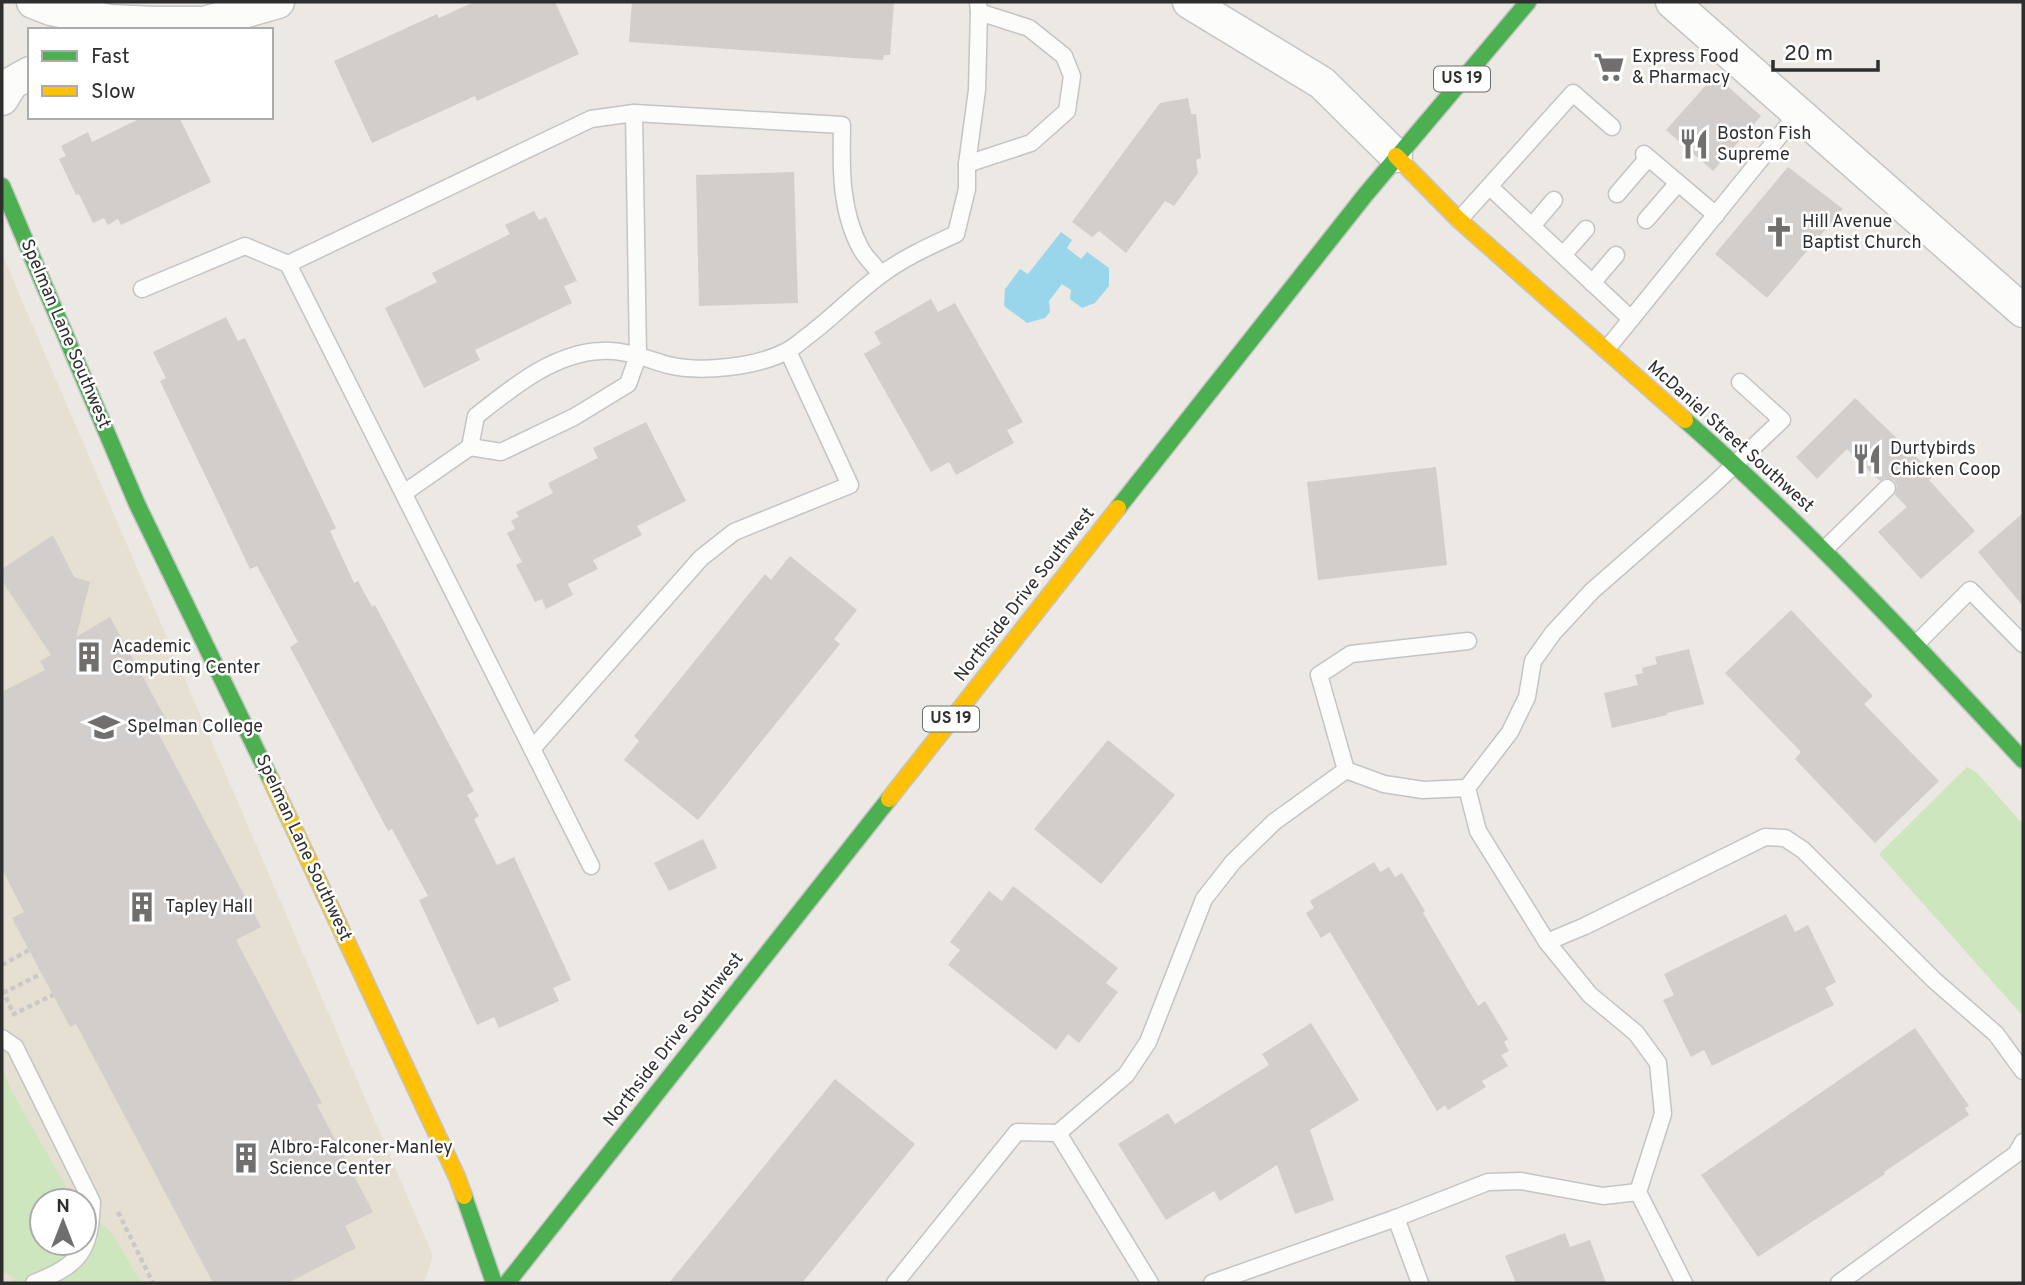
<svg xmlns="http://www.w3.org/2000/svg" width="2025" height="1285" font-family="Overpass,sans-serif">
  <style>
    .education { fill: #e6e0d3; fill-rule: evenodd }
    .green { fill: #cee6be }
    .water { fill: #99d6ec }
    .building { fill: #d1cecb }
    .lines { fill: none; stroke-linecap: round; stroke-linejoin: round }
    .lane-casing { stroke: #c5c4c5; stroke-width: 19 }
    .street-casing { stroke: #c5c4c5; stroke-width: 35 }
    .fast-casing { stroke: #c5c4c5; stroke-width: 19 }
    .slow-casing { stroke: #c5c4c5; stroke-width: 19 }
    .path { stroke: #c9c9c8; stroke-width: 4.5; stroke-dasharray: 5 3.5; stroke-linecap: butt }
    .lane { stroke: #fcfcfb; stroke-width: 16 }
    .street { stroke: #fcfcfb; stroke-width: 32 }
    .fast { stroke: #4caf50; stroke-width: 16 }
    .slow { stroke: #ffc107; stroke-width: 16 }
    .labels { text-anchor: middle; dominant-baseline: central; stroke-width: 5; stroke-linejoin: round; paint-order: stroke }
    .shield { fill: #fff; stroke: #6d6d6d; stroke-width: 2 }
    .shield-label { font-size: 16px; font-weight: bold; fill: #2e2e2e }
    .poi-label { font-size: 18px; fill: #2e2e2e; stroke: #fff; text-anchor: start }
    .street-label { font-size: 18px; fill: #2e2e2e; stroke: #fff }
  </style>
  <rect width="100%" height="100%" fill="#ece8e4"/>
  <path class="education" d="M2 254 433 1256 424 1283H2ZM42 1201H84V1243H42Z"/>
  <g class="green">
    <polygon points="1967,767 1976,772 2023,824 2023,1016 1879,854"/>
    <polygon points="2,1066 10,1088 74,1201 42,1201 42,1243 84,1243 84,1209 110,1231 142,1283 14,1283 12,1276 2,1272"/>
  </g>
  <polygon class="water" points="1061,232 1072,240 1067,248 1081,259 1087,252 1109,268 1109,286 1095,303 1082,308 1070,299 1071,290 1062,284 1049,301 1050,312 1045,318 1027,323 1004,306 1005,289 1020,269 1028,274"/>
  <g class="building">
    <polygon points="474,2 555,2 579,54 477,101 475,96 372,143 334,61 437,14 439,18"/>
    <polygon points="632,2 894,2 890,55 884,55 883,60 629,42"/>
    <polygon points="1715,75 1761,116 1713,171 1666,130"/>
    <polygon points="1188,98 1191,114 1196,114 1201,158 1196,160 1198,173 1174,206 1165,201 1126,253 1099,231 1092,237 1072,222 1160,103"/>
    <polygon points="143,117 179,117 211,182 121,225 118,219 108,225 104,218 93,223 79,194 76,195 59,159 66,156 61,146 88,132 92,142"/>
    <polygon points="1788,167 1843,209 1767,298 1715,254"/>
    <polygon points="794,172 798,303 699,306 696,175"/>
    <polygon points="534,211 539,220 546,217 577,281 564,286 572,303 475,350 480,360 424,388 385,308 437,282 432,273 510,234 505,225"/>
    <polygon points="931,299 938,312 955,303 1023,422 1007,430 1014,443 956,475 949,462 931,472 864,354 881,344 874,332"/>
    <polygon points="226,317 238,341 245,338 336,528 330,531 354,583 358,581 372,607 375,605 474,791 467,795 479,816 474,819 497,865 514,857 571,980 553,988 559,1001 499,1028 494,1017 477,1025 419,900 428,896 392,829 388,831 290,647 298,642 257,566 250,569 160,381 166,378 153,352"/>
    <polygon points="1855,398 1935,475 1929,480 1975,531 1921,579 1878,532 1907,507 1895,495 1897,486 1894,480 1885,478 1880,481 1847,449 1817,479 1796,457"/>
    <polygon points="646,422 686,501 637,526 642,535 593,560 598,569 568,584 573,595 546,609 542,599 535,602 516,565 522,562 507,533 515,529 511,521 519,517 516,512 553,493 548,483 598,458 593,448"/>
    <polygon points="1436,467 1447,565 1318,580 1307,482"/>
    <polygon points="2023,513 2023,606 1978,552"/>
    <polygon points="53,535 74,577 90,582 76,637 110,617 167,721 155,727 261,927 236,940 322,1103 317,1105 373,1212 345,1226 356,1248 288,1283 213,1283 76,1024 70,1027 12,918 24,912 2,869 2,692 45,670 40,661 51,655 2,581 2,569"/>
    <polygon points="790,556 857,610 834,639 840,644 698,820 624,760 639,741 634,736 765,574 771,580"/>
    <polygon points="1791,610 1873,696 1864,704 1939,781 1875,843 1795,759 1801,752 1725,673"/>
    <polygon points="1689,649 1704,704 1667,713 1667,715 1612,728 1604,693 1638,685 1635,675 1643,673 1642,668 1657,664 1655,657"/>
    <polygon points="1108,740 1175,795 1101,884 1034,829"/>
    <polygon points="703,839 717,868 669,891 654,863"/>
    <polygon points="1374,862 1380,872 1389,867 1395,877 1402,873 1425,911 1423,913 1478,1006 1485,1001 1508,1039 1504,1042 1509,1051 1501,1055 1508,1066 1482,1081 1486,1087 1448,1110 1445,1105 1437,1111 1330,932 1321,938 1306,913 1314,908 1310,901"/>
    <polygon points="1013,886 1118,968 1106,983 1118,992 1079,1043 1068,1034 1056,1050 948,965 960,950 950,942 989,891 1002,901"/>
    <polygon points="1786,914 1795,932 1808,925 1836,982 1825,988 1834,1005 1712,1066 1704,1050 1691,1057 1663,1000 1674,995 1664,974"/>
    <polygon points="1311,1023 1359,1100 1310,1130 1334,1200 1295,1214 1277,1165 1220,1201 1214,1191 1166,1220 1118,1144 1168,1113 1175,1124 1269,1065 1262,1054"/>
    <polygon points="1915,1028 1969,1106 1965,1108 1969,1115 1884,1172 1885,1174 1758,1257 1701,1175"/>
    <polygon points="835,1079 915,1144 802,1283 669,1283"/>
    <polygon points="1565,1233 1570,1247 1590,1240 1606,1283 1516,1283 1505,1256"/>
  </g>
  <g class="lines">
    <g class="lane-casing">
      <g id="lane">
        <polyline points="1644,154 1716,215"/>
        <polyline points="967,164 1031,143 1067,111 1072,76 1064,56 1029,28 979,12"/>
        <polyline points="1490,187 1631,319"/>
        <polyline points="1617,194 1648,158"/>
        <polyline points="1459,220 1573,93 1612,127"/>
        <polyline points="1646,220 1678,183"/>
        <polyline points="1532,226 1554,200"/>
        <polyline points="1563,255 1586,229"/>
        <path d="M288 264 591 119 634 113 842 125C841 167 840 211 861 249 866 258 875 266 881 274"/>
        <polyline points="1592,283 1616,255"/>
        <polyline points="142,289 245,246 288,264 591,866"/>
        <polyline points="1606,350 1798,113"/>
        <polyline points="470,447 501,452 574,417 628,384 638,356 634,113"/>
        <path d="M404 493 470 447 476 416C512 388 553 353 601 351 623 349 647 359 668 365 701 373 757 367 787 351 795 347 802 340 809 335 834 316 856 293 882 274 905 257 930 246 956 234L967 189V164L977 90 979 12 978 2"/>
        <polyline points="1824,550 1887,488"/>
        <polyline points="1468,641 1351,654 1319,675 1346,770 1384,784 1423,790 1467,788 1510,732 1527,697 1533,661 1553,633 1592,591 1713,485 1782,420 1740,382"/>
        <polyline points="1916,644 1970,590 2023,644"/>
        <polyline points="532,749 701,558 734,532 850,485 788,351"/>
        <polyline points="1467,788 1478,831 1547,942 1590,995 1636,1033 1658,1063 1663,1114 1638,1192 1684,1283"/>
        <polyline points="1547,942 1585,926 1765,837 1785,838 1803,850 1934,980 1996,1034 2023,1071"/>
        <path d="M2 1038 15 1047 92 1202C90 1251 81 1264 34 1283"/>
        <polyline points="1058,1133 1150,1283"/>
        <polyline points="1396,1218 1420,1283"/>
        <polyline points="895,1283 1017,1132 1058,1133 1126,1075 1148,1042 1204,899 1233,862 1274,822 1346,770"/>
        <polyline points="1212,1283 1396,1218 1488,1182 1521,1181 1603,1196 1638,1192"/>
        <polyline points="1839,1283 2016,1154 2023,1142"/>
      </g>
    </g>
    <g class="street-casing">
      <g id="street">
        <polyline points="33,2 51,9 110,21 155,23 204,23 278,2"/>
        <polyline points="1189,2 1322,83 1396,156"/>
        <polyline points="1672,2 2023,311"/>
        <polyline points="2,99 12,83 30,73"/>
      </g>
    </g>
    <g class="fast-casing">
      <g id="fast">
        <polyline points="2,186 137,504 271,780"/>
        <path d="M1685 420C1805 526 1914 642 2023 760"/>
        <polyline points="1118,508 1366,194 1528,2"/>
        <polyline points="464,1196 494,1283"/>
        <polyline points="507,1283 889,799"/>
      </g>
    </g>
    <g class="slow-casing">
      <g id="slow">
        <polyline points="1396,156 1459,220 1685,420"/>
        <polyline points="271,780 457,1177 464,1196"/>
        <polyline points="889,799 1118,508"/>
      </g>
    </g>
    <g class="path">
      <polyline points="2,965 29,950"/>
      <polyline points="2,990 14,1014"/>
      <polyline points="3,993 41,974"/>
      <polyline points="12,1015 53,995"/>
      <polyline points="118,1212 153,1283"/>
    </g>
    <use href="#lane" class="lane"/>
    <use href="#street" class="street"/>
    <use href="#fast" class="fast"/>
    <use href="#slow" class="slow"/>
  </g>
  <defs>
    <g id="supermarket-bare" transform="scale(2.415)"><path d="M-6-5.5h2.5l.6 2H6L4.5 2H-2.5L-4.4-4H-6ZM-1.5 3.2a1.3 1.3 0 1 0 .1 0ZM3 3.2a1.3 1.3 0 1 0 .1 0Z" fill="#706f6e" stroke="#fff" stroke-width="2.5" paint-order="stroke"/></g>
    <g id="restaurant-bare" transform="scale(2.415)"><path d="M-5-6h1v4h1v-4h1v4h1v-4h1v5L-1.5 .5V6h-2V.5L-5-1ZM5-6V6H3V1.5H1.5Q1.5-4 5-6Z" fill="#706f6e" stroke="#fff" stroke-width="2.5" paint-order="stroke"/></g>
    <g id="church-bare" transform="scale(2.415)"><path d="M-1.2-6h2.4v3.5h3.3v2.4h-3.3V6h-2.4V-.1h-3.3v-2.4h3.3Z" fill="#706f6e" stroke="#fff" stroke-width="2.5" paint-order="stroke"/></g>
    <g id="building-bare" transform="scale(2.415)"><path d="M-4-6H4V6H1V3H-1V6H-4ZM-2.5-4.3h1.7v1.8h-1.7ZM.8-4.3h1.7v1.8H.8ZM-2.5-1h1.7V.8h-1.7ZM.8-1h1.7V.8H.8Z" fill="#706f6e" stroke="#fff" stroke-width="2.5" paint-order="stroke"/></g>
    <g id="university-bare" transform="scale(2.415)"><path d="M0-5L7-2L0 1L-7-2ZM-4 1L0 2.5L4 1V4Q0 6-4 4Z" fill="#706f6e" stroke="#fff" stroke-width="2.5" paint-order="stroke"/></g>
  </defs>
  <g fill-rule="evenodd">
    <use href="#supermarket-bare" x="1609" y="67"/>
    <use href="#restaurant-bare" x="1694" y="144"/>
    <use href="#church-bare" x="1779" y="232"/>
    <use href="#restaurant-bare" x="1867" y="459"/>
    <use href="#building-bare" x="89" y="657"/>
    <use href="#university-bare" x="104" y="727"/>
    <use href="#building-bare" x="142" y="907"/>
    <use href="#building-bare" x="246" y="1158"/>
  </g>
  <g class="labels">
    <g class="shield">
      <rect x="1434" y="66.5" width="56" height="25" rx="5"/>
      <rect x="923" y="706.5" width="56" height="25" rx="5"/>
    </g>
    <g class="shield-label">
      <text x="1462" y="79">US 19</text>
      <text x="951" y="719">US 19</text>
    </g>
    <g class="poi-label">
      <text x="1632" y="57">Express Food<tspan x="1632" dy="21">&amp; Pharmacy</tspan></text>
      <text x="1717" y="134">Boston Fish<tspan x="1717" dy="21">Supreme</tspan></text>
      <text x="1802" y="222">Hill Avenue<tspan x="1802" dy="21">Baptist Church</tspan></text>
      <text x="1890" y="449">Durtybirds<tspan x="1890" dy="21">Chicken Coop</tspan></text>
      <text x="112" y="647">Academic<tspan x="112" dy="21">Computing Center</tspan></text>
      <text x="127" y="727">Spelman College</text>
      <text x="165" y="907">Tapley Hall</text>
      <text x="269" y="1148">Albro-Falconer-Manley<tspan x="269" dy="21">Science Center</tspan></text>
    </g>
    <g class="street-label">
      <text transform="translate(65 334) rotate(67)">Spelman Lane Southwest</text>
      <text transform="translate(1730 437) rotate(42)">McDaniel Street Southwest</text>
      <text transform="translate(1025 595) rotate(-52)">Northside Drive Southwest</text>
      <text transform="translate(303 848) rotate(65)">Spelman Lane Southwest</text>
      <text transform="translate(674 1040) rotate(-52)">Northside Drive Southwest</text>
    </g>
  </g>
  <rect width="2025" height="1285" fill="none" stroke="#2e2e2e" stroke-width="7"/>
  <rect x="28" y="28" width="245" height="91" fill="#ffffff" stroke="#ababab" stroke-width="2"/>
  <rect x="42" y="51" width="35" height="10" fill="#4caf50" stroke="#ababab" stroke-width="2"/>
  <text x="91" y="63" font-size="21" fill="#2e2e2e">Fast</text>
  <rect x="42" y="86" width="35" height="10" fill="#ffc107" stroke="#ababab" stroke-width="2"/>
  <text x="91" y="98" font-size="21" fill="#2e2e2e">Slow</text>
  <g transform="translate(63 1222)"><circle r="33" fill="#ffffff" stroke="#ababab" stroke-width="2"/>
  <path d="M0-5L12 26L0 18L-12 26Z" fill="#706f6e"/>
  <text y="-10" font-size="19" font-weight="bold" text-anchor="middle" fill="#2e2e2e">N</text>
  </g>
  <path d="M1773 60v10h105v-10" fill="none" stroke="#2e2e2e" stroke-width="3.5"/>
  <text x="1784" y="60" font-size="21" fill="#2e2e2e" stroke="#ffffff" stroke-width="5" paint-order="stroke">20 m</text>
</svg>
